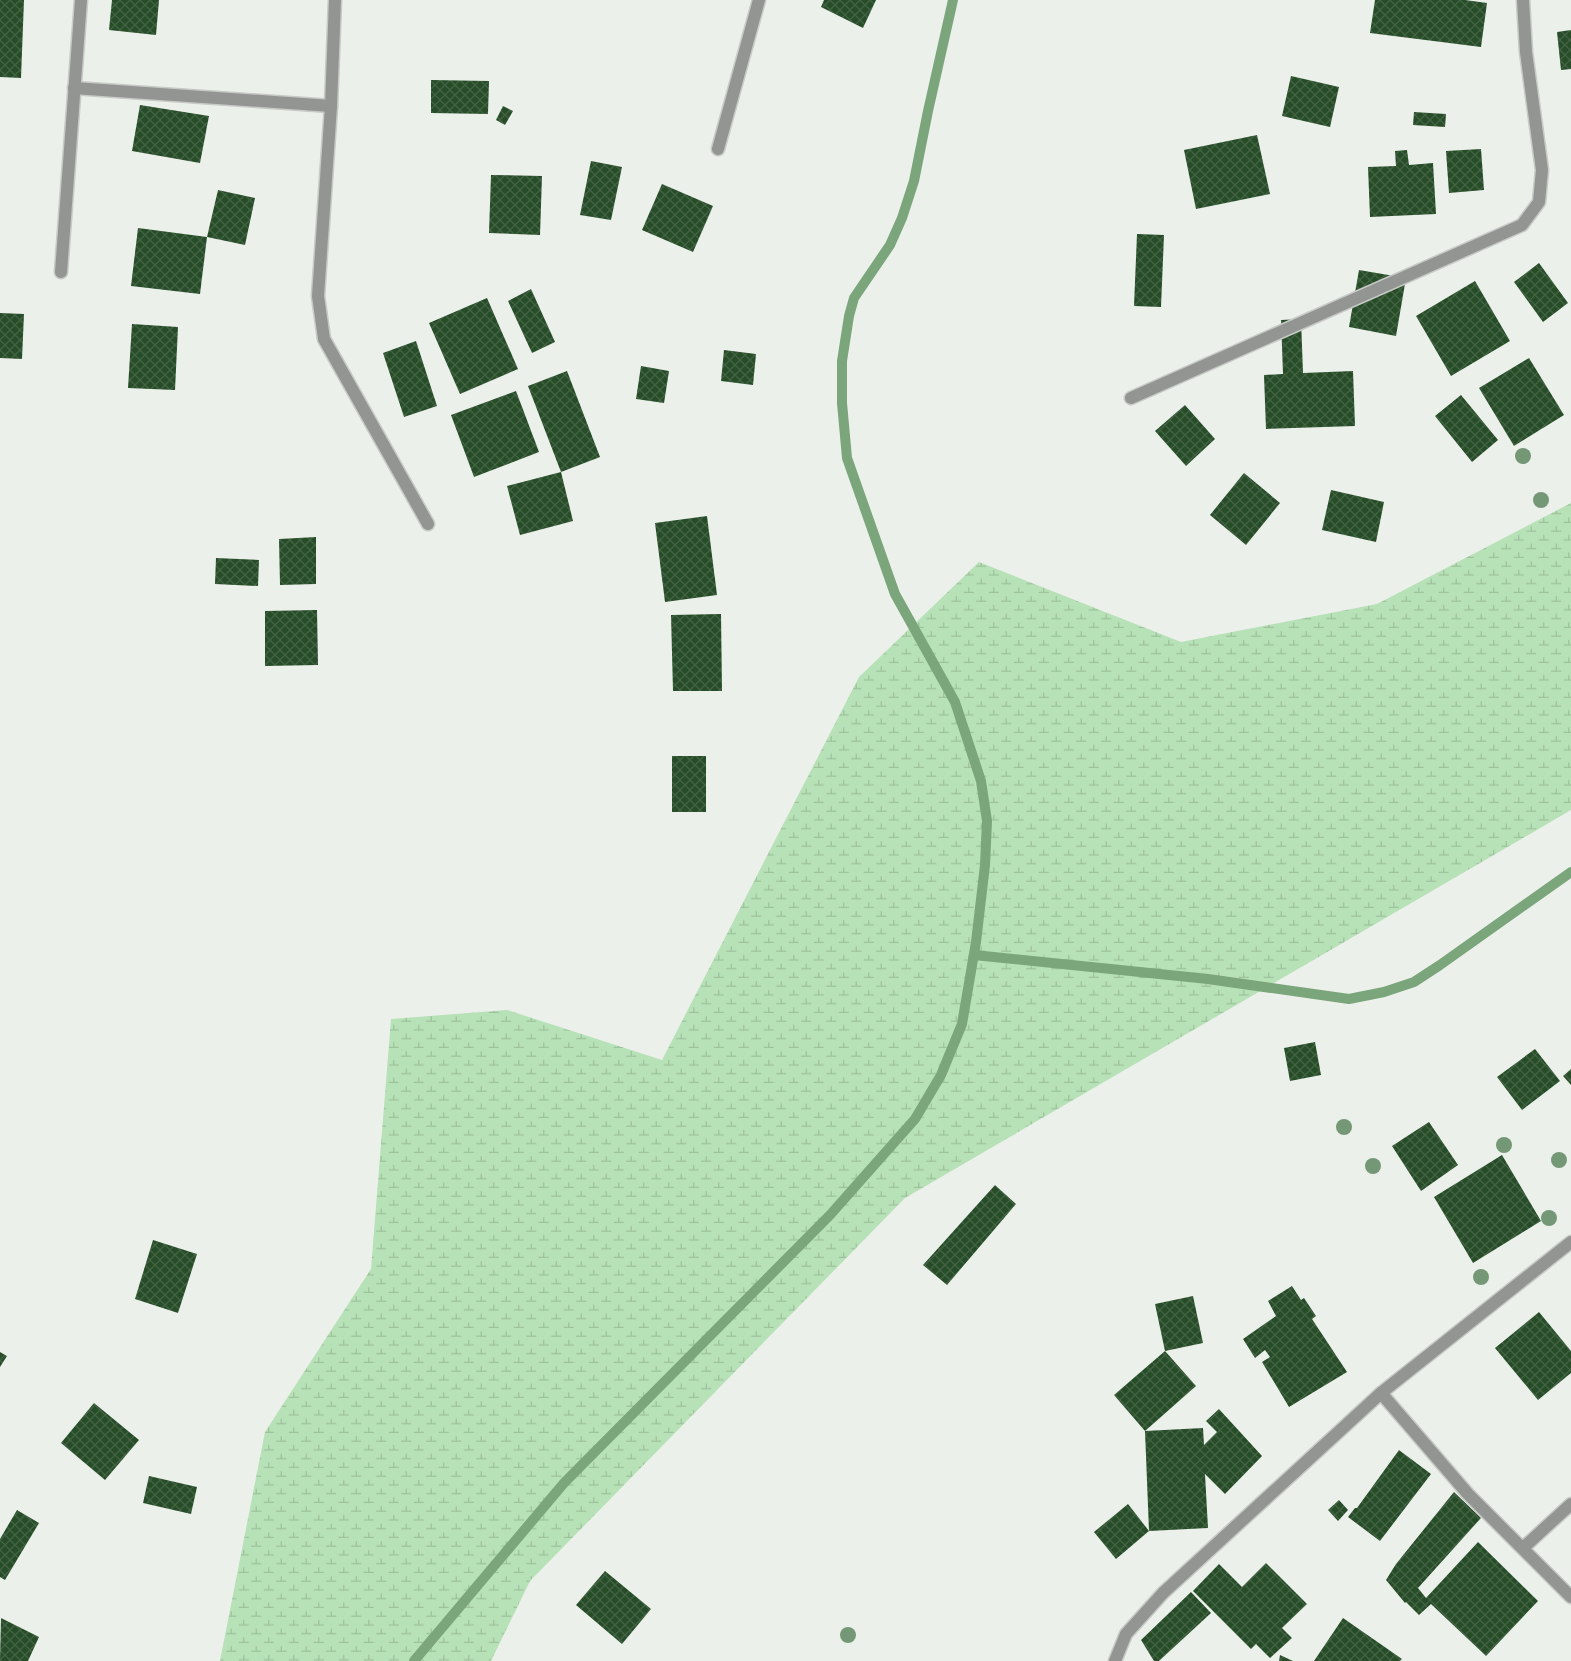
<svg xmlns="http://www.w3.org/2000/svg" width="1571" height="1661" font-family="'IBM Plex Sans',sans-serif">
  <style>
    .wetland { fill: url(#wetland-marsh) }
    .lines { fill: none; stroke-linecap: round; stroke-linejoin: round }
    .stream { stroke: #7ba57a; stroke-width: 10 }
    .building { fill: url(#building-cross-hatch) }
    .street-casing { stroke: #c7cac6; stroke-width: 15 }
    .street { stroke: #939593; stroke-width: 12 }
    .tree { fill: #749876 }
  </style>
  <defs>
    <pattern id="wetland-marsh" width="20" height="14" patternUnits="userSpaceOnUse" patternTransform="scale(1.25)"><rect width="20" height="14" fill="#b7e1b6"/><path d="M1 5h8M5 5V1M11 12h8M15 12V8" fill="none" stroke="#9dc19c"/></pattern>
    <pattern id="building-cross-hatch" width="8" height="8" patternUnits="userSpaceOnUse" patternTransform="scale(1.25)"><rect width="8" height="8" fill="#264d27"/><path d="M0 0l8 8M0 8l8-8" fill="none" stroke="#446345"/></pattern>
  </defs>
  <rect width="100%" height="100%" fill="#ecf0eb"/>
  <polygon class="wetland" points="1571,503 1571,810 905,1198 530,1581 491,1661 220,1661 265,1432 371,1269 391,1019 507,1010 662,1060 859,677 979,562 1181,642 1377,604"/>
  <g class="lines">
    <g class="stream">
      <polyline points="974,955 1208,979 1349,999 1384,992 1414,982 1440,965 1571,872"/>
      <polyline points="414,1661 564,1483 830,1215 915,1119 941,1075 962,1024 976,942 985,865 987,821 981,781 955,702 895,594 847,458 842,403 842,361 849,316 854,298 890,245 902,218 914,181 928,111 953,0"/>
    </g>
  </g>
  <g class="building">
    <polygon points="0,0 24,0 21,78 0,77"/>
    <polygon points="112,0 159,0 156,35 109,30"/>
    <polygon points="824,0 876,0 863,28 821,7"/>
    <polygon points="1375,0 1465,0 1487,3 1481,47 1370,33"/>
    <polygon points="1571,30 1571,69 1561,70 1557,32"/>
    <polygon points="1291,76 1339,87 1330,127 1282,116"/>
    <polygon points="431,80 489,81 488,114 431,113"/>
    <polygon points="140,105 209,116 200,163 132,151"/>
    <polygon points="503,106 513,111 505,125 496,120"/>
    <polygon points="1414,112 1446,114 1445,127 1413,125"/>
    <polygon points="1257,135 1270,194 1196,209 1184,150"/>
    <polygon points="1481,149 1484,190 1449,193 1446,151"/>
    <polygon points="1407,150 1409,165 1433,163 1436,214 1370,217 1368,167 1396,166 1395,151"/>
    <polygon points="591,161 622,167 611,220 580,215"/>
    <polygon points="491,175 542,176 540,235 489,233"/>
    <polygon points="662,184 713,206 693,252 642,230"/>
    <polygon points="218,190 255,198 245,245 207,237"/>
    <polygon points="138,228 207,237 200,294 131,286"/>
    <polygon points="1137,234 1164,235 1161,307 1134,306"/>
    <polygon points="1539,263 1568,303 1543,322 1514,282"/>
    <polygon points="1359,270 1406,278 1396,336 1349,327"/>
    <polygon points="1475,281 1510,341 1451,376 1416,316"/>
    <polygon points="531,289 555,342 532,353 508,301"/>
    <polygon points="487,298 518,369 460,394 429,323"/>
    <polygon points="0,313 24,314 22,359 0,358"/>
    <polygon points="1301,319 1303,373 1353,371 1355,426 1266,429 1264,375 1283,374 1281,320"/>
    <polygon points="132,324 178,327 175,390 128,388"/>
    <polygon points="416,341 437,406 404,417 383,353"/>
    <polygon points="724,350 756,354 753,385 721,381"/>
    <polygon points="1529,358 1564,415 1514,446 1479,388"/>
    <polygon points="641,366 669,371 664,403 636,399"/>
    <polygon points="567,371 600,457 561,472 528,386"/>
    <polygon points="516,391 539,452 474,477 451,415"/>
    <polygon points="1461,395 1498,440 1472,462 1435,416"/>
    <polygon points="1185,405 1215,439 1186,466 1155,431"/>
    <polygon points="561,472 573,521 520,535 507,486"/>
    <polygon points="1244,473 1280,503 1246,545 1210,515"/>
    <polygon points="1331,490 1384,502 1376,542 1322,530"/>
    <polygon points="707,516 717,595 665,602 655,523"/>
    <polygon points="316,537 316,584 280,585 279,539"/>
    <polygon points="216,558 259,560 258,586 215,584"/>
    <polygon points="317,610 318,665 265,666 265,611"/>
    <polygon points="721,614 722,691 673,691 671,615"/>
    <rect x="672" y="756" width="34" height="56"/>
    <polygon points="1315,1042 1321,1075 1290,1081 1284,1048"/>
    <polygon points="1535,1049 1560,1081 1522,1110 1497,1077"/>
    <polygon points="1571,1069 1571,1085 1563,1076"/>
    <polygon points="1429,1122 1458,1165 1421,1191 1392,1146"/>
    <polygon points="1502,1155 1541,1221 1473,1263 1434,1197"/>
    <polygon points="995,1185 1016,1204 947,1285 923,1265"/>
    <polygon points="153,1240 197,1254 178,1313 135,1299"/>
    <polygon points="1292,1286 1301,1300 1304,1298 1316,1316 1312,1319 1347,1372 1289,1407 1262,1362 1270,1357 1265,1350 1255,1358 1243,1339 1276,1316 1268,1301"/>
    <polygon points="1193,1296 1203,1343 1165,1351 1155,1304"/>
    <polygon points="1539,1312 1571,1351 1571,1373 1538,1400 1495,1348"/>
    <polygon points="1165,1351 1196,1386 1145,1431 1114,1395"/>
    <polygon points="0,1352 7,1356 0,1367"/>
    <polygon points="94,1403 139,1440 105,1480 61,1443"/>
    <polygon points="1219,1409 1262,1456 1225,1494 1205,1474 1208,1528 1149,1531 1145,1431 1203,1428 1204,1445 1217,1432 1206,1421"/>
    <polygon points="1399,1450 1431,1474 1380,1541 1348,1517 1355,1508 1357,1508"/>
    <polygon points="149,1476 197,1487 191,1514 143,1503"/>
    <polygon points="1454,1492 1481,1518 1418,1588 1426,1598 1478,1542 1538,1601 1486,1656 1431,1604 1419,1615 1406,1602 1405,1603 1386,1580 1396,1564"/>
    <polygon points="1339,1500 1348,1510 1338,1521 1328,1510"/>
    <polygon points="1128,1504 1149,1531 1116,1559 1094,1532"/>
    <polygon points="17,1510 39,1523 5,1580 0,1577 0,1539"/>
    <polygon points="1266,1563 1307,1604 1282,1628 1292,1638 1270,1658 1256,1644 1251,1649 1193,1591 1219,1564 1242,1587"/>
    <polygon points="605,1571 651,1609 622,1644 576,1605"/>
    <polygon points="1191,1592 1211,1613 1159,1661 1154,1661 1141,1640"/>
    <polygon points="1,1618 39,1637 28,1661 0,1661"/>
    <polygon points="1343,1618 1402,1659 1400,1661 1314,1661"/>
    <polygon points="1280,1655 1293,1661 1279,1661"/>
  </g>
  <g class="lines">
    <g class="street-casing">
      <g id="street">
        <polyline points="335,0 331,106 318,296 324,339 428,524"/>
        <polyline points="74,88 331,106"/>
        <polyline points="718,149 759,0"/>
        <polyline points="61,272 81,0"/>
        <polyline points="1131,398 1522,225 1539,202 1542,170 1526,52 1523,0"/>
        <polyline points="1381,1393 1468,1494 1571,1597"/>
        <polyline points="1523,1548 1571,1504"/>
        <polyline points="1115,1661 1126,1634 1163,1593 1381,1393 1571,1242"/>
      </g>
    </g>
    <use href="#street" class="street"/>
  </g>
  <g class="tree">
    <circle cx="1523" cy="456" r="8"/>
    <circle cx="1541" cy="500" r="8"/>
    <circle cx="1344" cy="1127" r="8"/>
    <circle cx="1504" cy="1145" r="8"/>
    <circle cx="1559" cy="1160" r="8"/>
    <circle cx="1373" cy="1166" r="8"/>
    <circle cx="1549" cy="1218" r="8"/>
    <circle cx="1481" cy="1277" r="8"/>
    <circle cx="848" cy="1635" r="8"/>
  </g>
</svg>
